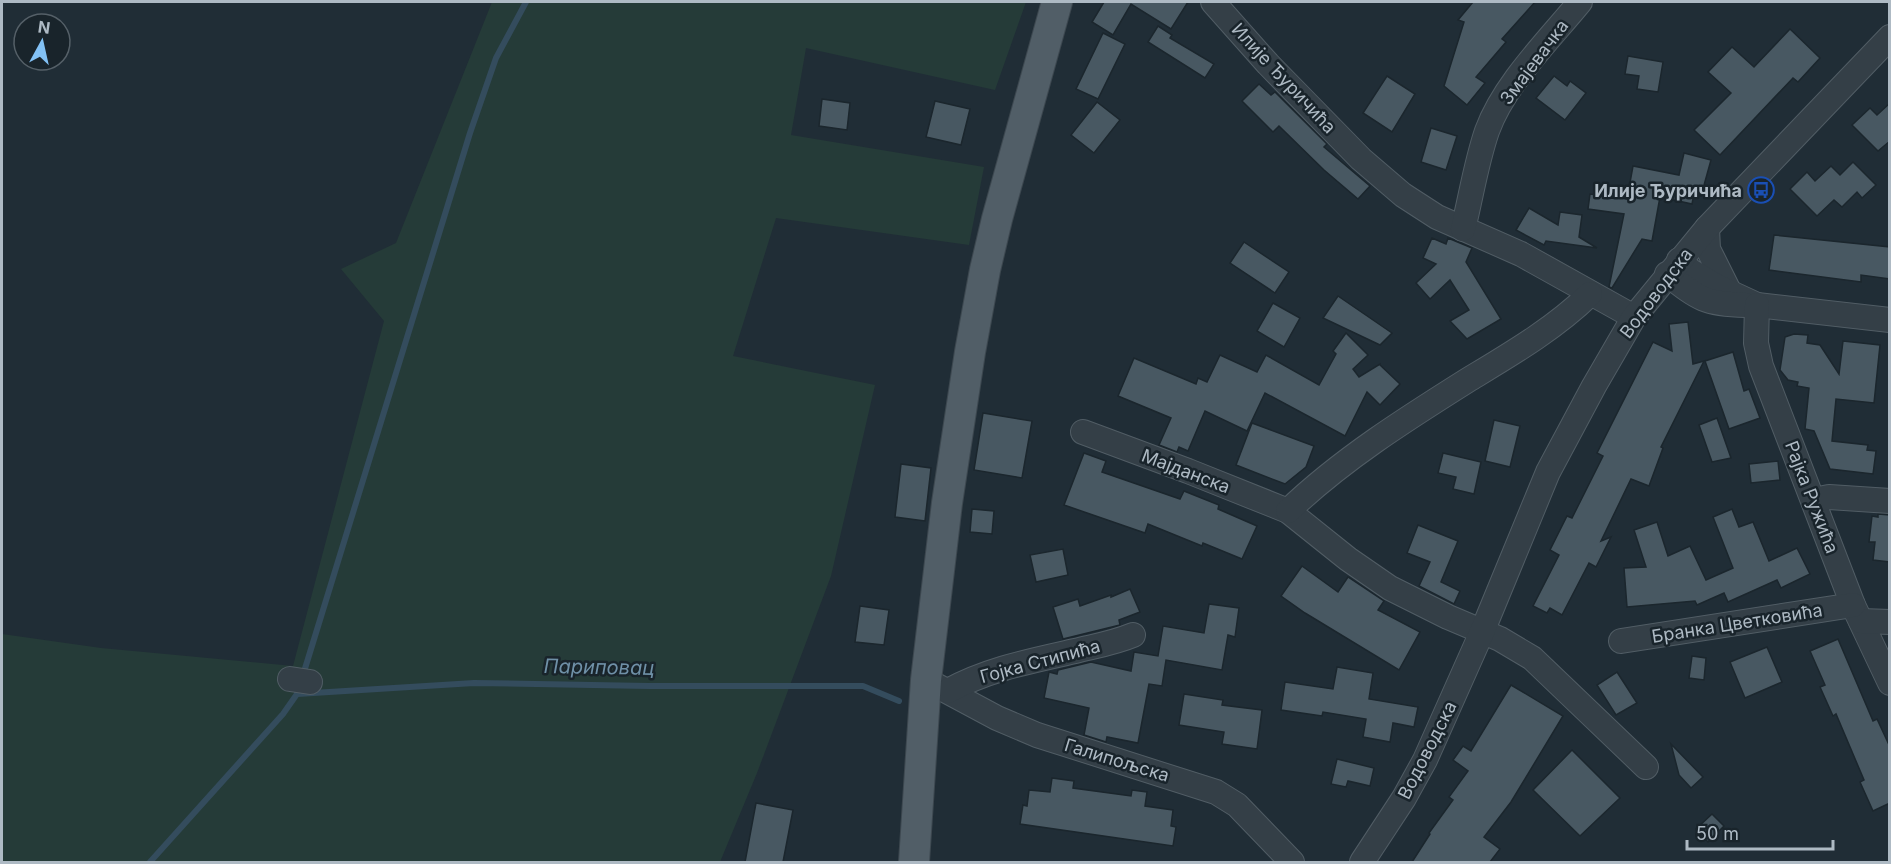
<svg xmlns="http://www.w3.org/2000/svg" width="1891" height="864" font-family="Inter,sans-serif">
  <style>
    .green { fill: #253b38 }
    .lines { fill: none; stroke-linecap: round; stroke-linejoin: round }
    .stream { stroke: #344c5d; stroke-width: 6 }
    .building { fill: #485862; stroke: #1b262d; stroke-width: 1.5 }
    .minor-casing { stroke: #515d65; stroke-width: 26 }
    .major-casing { stroke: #3d4850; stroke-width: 32 }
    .minor { stroke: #343f47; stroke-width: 24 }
    .major { stroke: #515e67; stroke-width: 30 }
    .labels { text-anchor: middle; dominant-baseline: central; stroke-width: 5; stroke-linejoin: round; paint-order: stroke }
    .street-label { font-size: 18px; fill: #aebac4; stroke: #19242b }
    .poi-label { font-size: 18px; font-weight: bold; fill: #aebac4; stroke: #19242b; text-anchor: end }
    .water-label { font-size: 20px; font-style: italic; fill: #6f90a7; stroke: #19242b }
  </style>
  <rect width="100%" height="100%" fill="#202d36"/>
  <polygon class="green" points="492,2 1026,2 995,90 806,48 791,135 984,167 969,245 776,218 733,356 875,385 831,576 757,773 720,862 2,862 2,634 101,648 293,666 384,321 341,269 396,243"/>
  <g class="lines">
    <g class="stream">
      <polyline points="303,675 470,133 496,58 526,2"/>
      <polyline points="297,694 474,683 649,686 863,686 899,701"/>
      <polyline points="150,862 283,714 297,694 300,685"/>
    </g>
  </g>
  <g class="building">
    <polygon points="1104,2 1188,2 1171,29 1131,4 1113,35 1092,22"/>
    <polygon points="1473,2 1535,2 1502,39 1506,42 1476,77 1485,83 1467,105 1444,86 1464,22 1458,20"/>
    <polygon points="1158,26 1172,35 1170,38 1214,64 1205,78 1148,42"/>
    <polygon points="1790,29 1820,58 1798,82 1793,78 1720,155 1694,130 1731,93 1708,72 1732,47 1754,67"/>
    <polygon points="1103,33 1125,44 1098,99 1076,89"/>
    <polygon points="1628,56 1663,62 1658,92 1637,89 1639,76 1625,74"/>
    <polygon points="1387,76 1415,94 1392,132 1363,113"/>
    <polygon points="1554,76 1567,86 1570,81 1586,93 1565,120 1536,98"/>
    <polygon points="1259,84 1271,95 1275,92 1327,144 1324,147 1370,186 1358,199 1324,170 1279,126 1273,132 1242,101"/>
    <polygon points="822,99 850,103 847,130 819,126"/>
    <polygon points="935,101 970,109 961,145 926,137"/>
    <polygon points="1097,102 1120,120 1094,153 1071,135"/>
    <polygon points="1890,103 1890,141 1878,151 1852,125 1870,108 1877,115"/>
    <polygon points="1431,128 1457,136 1446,170 1421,162"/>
    <polygon points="1684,153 1711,160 1701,196 1694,194 1692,204 1660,197 1652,241 1642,239 1612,288 1609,287 1624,214 1588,209 1590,194 1627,199 1633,166 1679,175"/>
    <polygon points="1853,162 1876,185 1862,198 1857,192 1842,207 1834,200 1817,216 1790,189 1807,172 1815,181 1831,166 1840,175"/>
    <polygon points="1529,208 1558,225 1560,212 1582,215 1579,237 1597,248 1546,241 1544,245 1516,230"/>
    <polygon points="1774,235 1890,247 1890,279 1861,275 1861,282 1769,270"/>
    <polygon points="1432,238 1446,244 1448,238 1472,248 1466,262 1501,319 1467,339 1450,321 1469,310 1450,280 1430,299 1416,283 1436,264 1423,258"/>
    <polygon points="1244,242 1289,272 1275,293 1230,263"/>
    <polygon points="1338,296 1392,333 1380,345 1323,318"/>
    <polygon points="1273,303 1300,318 1284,347 1257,331"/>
    <polygon points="1688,322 1693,364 1704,361 1661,447 1663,448 1649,486 1631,479 1601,541 1611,537 1596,567 1589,563 1562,615 1550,608 1547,613 1533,606 1559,555 1550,550 1567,516 1572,518 1603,456 1597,453 1653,342 1672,351 1669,324"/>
    <polygon points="1346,333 1368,355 1353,369 1359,377 1380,364 1380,365 1400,384 1380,405 1367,392 1345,436 1265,393 1247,431 1205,411 1188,451 1179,447 1177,452 1159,445 1171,418 1118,396 1134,358 1196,384 1198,378 1207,382 1220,355 1257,372 1266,355 1319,385 1336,354 1333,351"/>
    <polygon points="1794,334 1808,335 1807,343 1820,345 1839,374 1843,341 1880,345 1874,403 1836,399 1832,441 1868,445 1867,450 1876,451 1873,474 1830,469 1814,431 1805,429 1809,388 1797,386 1798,382 1788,380 1780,370 1785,337"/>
    <polygon points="1733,352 1744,391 1749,389 1760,418 1729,429 1705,361"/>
    <polygon points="983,413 1032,421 1022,478 974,470"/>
    <polygon points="1717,418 1731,458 1712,462 1699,425"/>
    <polygon points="1494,420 1520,426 1510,467 1485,461"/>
    <polygon points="1252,423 1314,446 1306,467 1285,484 1236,465"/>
    <polygon points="1084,453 1106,461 1102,472 1180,499 1184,491 1219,505 1218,509 1257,526 1242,559 1203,543 1202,546 1148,524 1145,533 1064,505"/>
    <polygon points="1443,453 1481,462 1474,494 1453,489 1456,477 1438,473"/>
    <polygon points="1778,461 1780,480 1751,483 1749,464"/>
    <polygon points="901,464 931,468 925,521 895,517"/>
    <polygon points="972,509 994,511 992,534 970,532"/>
    <polygon points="1732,509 1739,527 1753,522 1769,561 1797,548 1810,574 1781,588 1777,580 1728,602 1724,593 1697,605 1695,601 1627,607 1624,568 1646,567 1634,530 1657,522 1668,556 1690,546 1706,580 1733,568 1713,517"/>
    <polygon points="1878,514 1890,515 1890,562 1873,560 1875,542 1869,542 1872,516 1878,517"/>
    <polygon points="1418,525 1458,541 1441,582 1460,591 1454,604 1419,586 1430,562 1407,553"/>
    <polygon points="1063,549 1068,575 1036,582 1030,555"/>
    <polygon points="1302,566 1338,592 1348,577 1384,601 1378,610 1420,632 1399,670 1305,613 1281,596"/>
    <polygon points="1130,589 1140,612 1119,620 1120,625 1063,639 1053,607 1078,599 1080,606 1111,595 1111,597"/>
    <polygon points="1209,604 1239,608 1235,637 1228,635 1222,670 1166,660 1162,686 1149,684 1138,743 1107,737 1106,742 1084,735 1089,708 1044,698 1049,672 1057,674 1058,670 1091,662 1131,671 1134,652 1158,656 1163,626 1204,633"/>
    <polygon points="860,606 889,610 884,645 855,642"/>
    <polygon points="1838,639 1873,721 1877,719 1890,747 1890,803 1873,811 1860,782 1864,780 1836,714 1833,716 1820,687 1825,685 1810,651"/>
    <polygon points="1767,647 1782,682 1745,698 1730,662"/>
    <polygon points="1692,656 1706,658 1704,680 1689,678"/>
    <polygon points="1337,667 1373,673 1369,699 1418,707 1414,727 1393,723 1390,742 1363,737 1366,719 1323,712 1322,716 1281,710 1285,682 1333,689"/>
    <polygon points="1617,672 1637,703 1616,715 1597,685"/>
    <polygon points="1511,685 1563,716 1511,802 1484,837 1500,849 1490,862 1412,862 1430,834 1429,833 1453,800 1449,797 1468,771 1453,760 1463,746 1471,751"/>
    <polygon points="1184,694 1223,700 1222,705 1262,710 1257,749 1222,744 1224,732 1179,725"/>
    <polygon points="1671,744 1703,777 1691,788 1679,775"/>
    <polygon points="1572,750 1620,798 1580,836 1533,790"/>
    <polygon points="1337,759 1374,768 1370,786 1348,781 1346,787 1331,784"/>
    <polygon points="1052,778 1074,781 1073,788 1131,796 1132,790 1147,792 1145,806 1173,810 1171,826 1176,827 1173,846 1020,824 1023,805 1027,806 1029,790 1050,792"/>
    <polygon points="756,803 793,810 783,862 745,862"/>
    <polygon points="1712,814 1724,826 1708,842 1696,829"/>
  </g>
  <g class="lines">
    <g class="minor-casing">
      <g id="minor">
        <polyline points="1213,2 1268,64 1361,159 1403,195 1437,217 1521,254 1634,317"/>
        <polyline points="1707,228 1708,249 1730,293"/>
        <path d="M1463 229C1471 197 1476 163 1487 131 1504 84 1549 40 1580 2"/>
        <polyline points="1679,260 1691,271 1718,287 1757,305 1890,320"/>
        <path d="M1667 274C1699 299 1705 304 1746 305"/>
        <polyline points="1757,305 1756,343 1761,366 1853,605 1890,683"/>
        <polyline points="1083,432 1188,471 1288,511 1348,559 1390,588 1448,617 1500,639 1532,658 1646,767"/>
        <polyline points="1814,500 1829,497 1890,501"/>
        <path d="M1288 511C1341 460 1406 419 1468 380 1511 354 1554 329 1590 294"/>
        <polyline points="1861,621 1890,622"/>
        <polyline points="1621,641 1853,605"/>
        <polyline points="290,679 310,682"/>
        <polyline points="926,680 997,718 1037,735 1216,792 1237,805 1292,862"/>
        <path d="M948 691C988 669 1031 661 1075 651 1095 646 1114 643 1133 635"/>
        <polyline points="1362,862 1404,798 1425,760 1482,632 1548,472 1594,386 1634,317 1707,228 1890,37"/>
      </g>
    </g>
    <g class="major-casing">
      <polyline id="major" points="914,862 926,680 947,503 970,352 985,270 997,219 1057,2"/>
    </g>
    <use href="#minor" class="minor"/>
    <use href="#major" class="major"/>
  </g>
  <defs>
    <g id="bus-ring" transform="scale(1.35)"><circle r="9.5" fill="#19242b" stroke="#1a4fb4" stroke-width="1.5"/><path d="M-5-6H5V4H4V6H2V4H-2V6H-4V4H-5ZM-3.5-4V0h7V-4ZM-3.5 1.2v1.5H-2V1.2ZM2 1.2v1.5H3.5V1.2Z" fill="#1a4fb4"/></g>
  </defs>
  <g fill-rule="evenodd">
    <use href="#bus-ring" x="1761" y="190"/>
  </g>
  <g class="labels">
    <g class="street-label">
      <text transform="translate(1534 62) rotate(-53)">Змајевачка</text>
      <text transform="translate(1284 78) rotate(47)">Илије Ђуричића</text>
      <text transform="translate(1656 293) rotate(-53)">Водоводска</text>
      <text transform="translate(1186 471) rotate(21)">Мајданска</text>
      <text transform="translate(1812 497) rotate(69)">Рајка Ружића</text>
      <text transform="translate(1737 623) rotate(-9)">Бранка Цветковића</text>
      <text transform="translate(1040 661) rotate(-15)">Гојка Стипића</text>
      <text transform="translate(1427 750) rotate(-63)">Водоводска</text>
      <text transform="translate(1117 760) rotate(17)">Галипољска</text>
    </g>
    <g class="poi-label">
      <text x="1742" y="190">Илије Ђуричића</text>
    </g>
    <g class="water-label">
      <text transform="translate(599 667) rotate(1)">Париповац</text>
    </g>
  </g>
  <rect width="1891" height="864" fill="none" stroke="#aebac4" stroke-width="6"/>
  <g transform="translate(42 42) rotate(8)"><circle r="28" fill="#19242b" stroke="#556068" stroke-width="1.5"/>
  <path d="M0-4.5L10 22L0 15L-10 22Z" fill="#82c1f5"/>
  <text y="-9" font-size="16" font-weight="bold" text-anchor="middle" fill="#aebac4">N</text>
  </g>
  <path d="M1687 840v9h146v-9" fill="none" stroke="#aebac4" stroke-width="3"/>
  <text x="1696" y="840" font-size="18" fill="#aebac4" stroke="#19242b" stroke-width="4.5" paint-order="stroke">50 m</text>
</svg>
